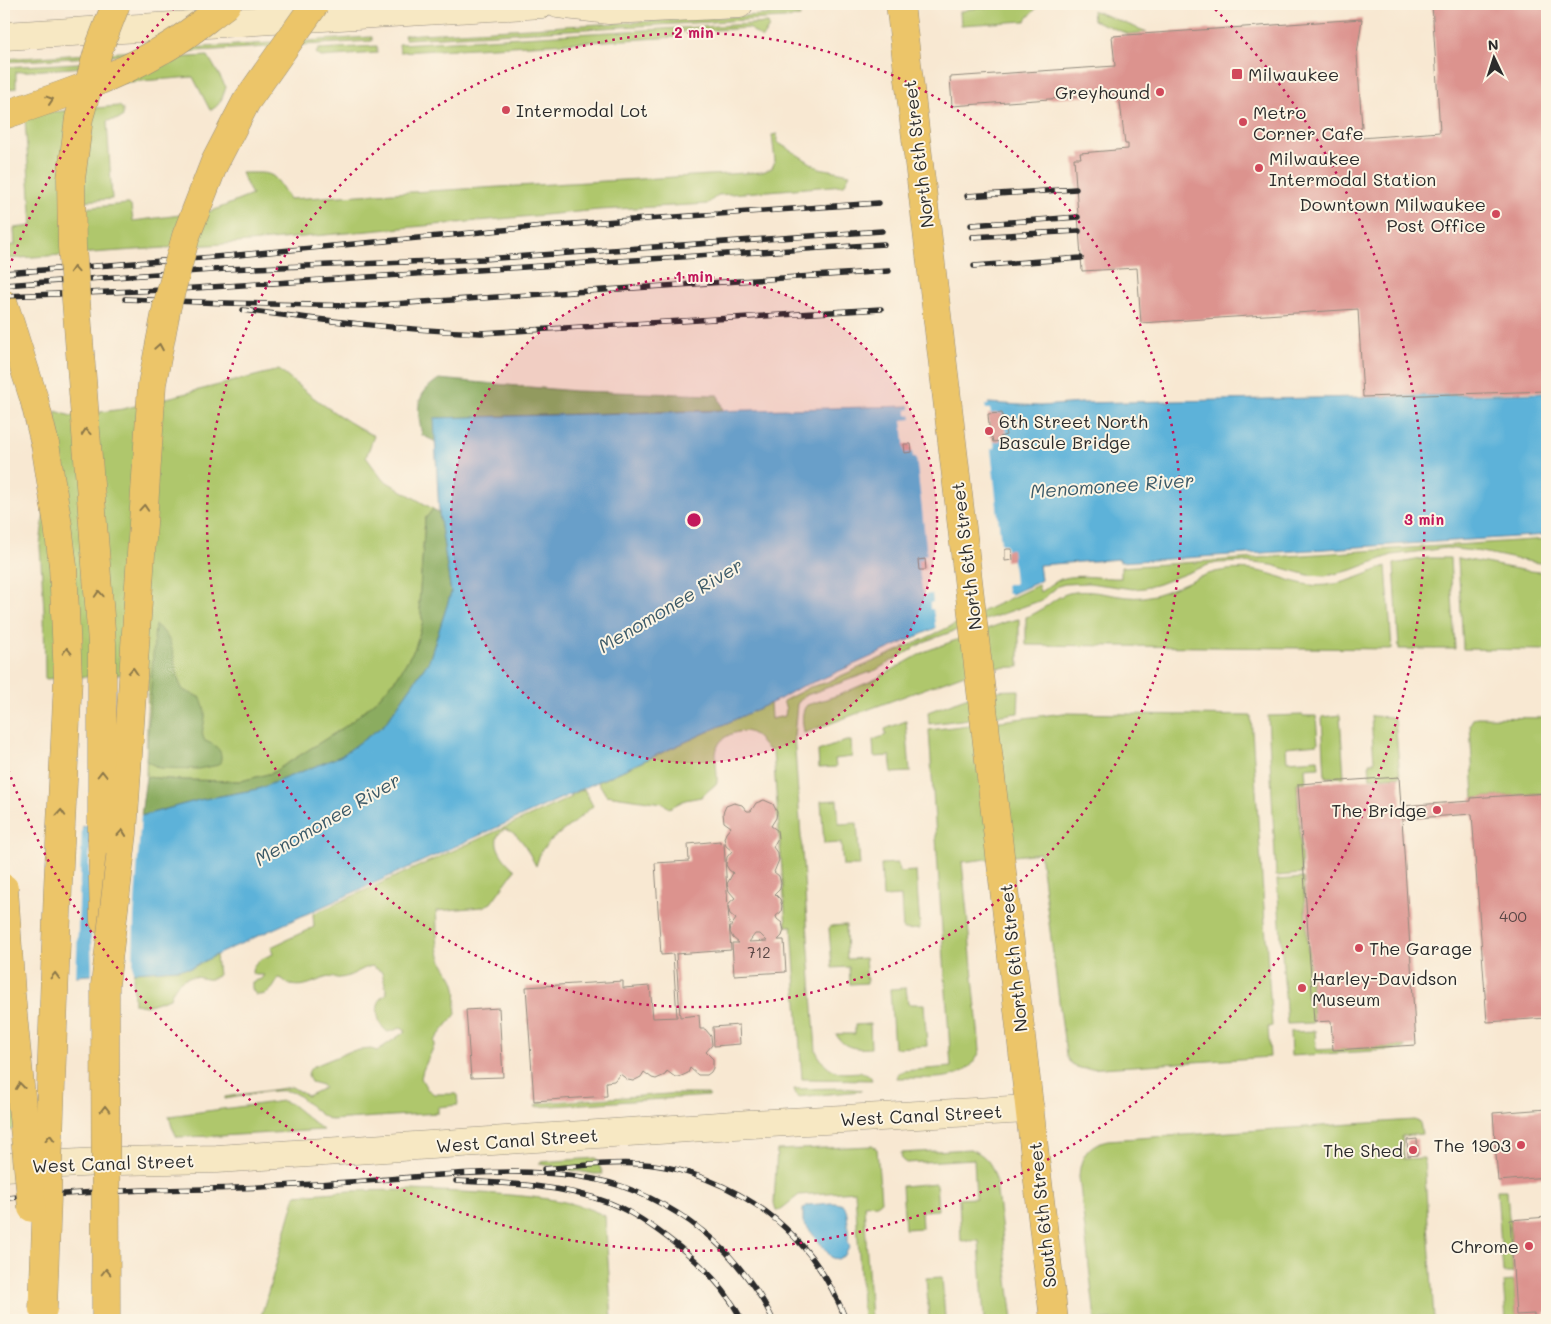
<svg xmlns="http://www.w3.org/2000/svg" width="1551" height="1324" font-family="Mali,sans-serif">
  <style>
    .green { fill: #afc76c; stroke: #6d794c }
    .forest { fill: #8bac60; stroke: #5b6c46 }
    .water { fill: #5db2d9; stroke: #446e82 }
    .pier { fill: #f8e8d2 }
    .building { fill: #dc938e; fill-rule: evenodd }
    .lines { fill: none; stroke-linecap: round; stroke-linejoin: round }
    .secondary-casing { stroke: #928a7e; stroke-width: 29 }
    .primary-casing { stroke: #928a7e; stroke-width: 29 }
    .highway-casing { stroke: #928a7e; stroke-width: 29 }
    .secondary { stroke: #f7e8c3; stroke-width: 28 }
    .primary { stroke: #ecc569; stroke-width: 28 }
    .highway { stroke: #ecc569; stroke-width: 28 }
    .rail-casing { stroke: #2b2b2b; stroke-width: 5.5 }
    .rail { stroke: #fcf5e5; stroke-width: 4; stroke-dasharray: 11; stroke-linecap: butt }
    .primary-bridge-casing { stroke: #928a7e; stroke-width: 29; stroke-linecap: butt }
    .highway-bridge-casing { stroke: #928a7e; stroke-width: 29; stroke-linecap: butt }
    .primary-bridge { stroke: #ecc569; stroke-width: 28 }
    .highway-bridge { stroke: #ecc569; stroke-width: 28 }
    .oneway { stroke: #8c784a }
    .ring { fill: none; stroke: #c2185b; stroke-width: 2.5; stroke-dasharray: 2.5 5 }
    .poi-dot { fill: #d1495b; stroke: #fcf5e5; stroke-width: 2 }
    .labels { text-anchor: middle; dominant-baseline: central; stroke-width: 4; stroke-linejoin: round; paint-order: stroke }
    .number-label { font-size: 15px; fill: #574544 }
    .poi-label { font-size: 18px; fill: #2b2b2b; stroke: #fcf5e5; text-anchor: start }
    .street-label { font-size: 18px; fill: #2b2b2b; stroke: #fcf5e5 }
    .water-label { font-size: 19px; font-style: italic; fill: #3c5a68; stroke: #fcf5e5 }
    .centre { fill: #c2185b; stroke: #fcf5e5; stroke-width: 2.5 }
    .ring-label { font-size: 15px; text-anchor: middle; font-weight: bold; fill: #c2185b; stroke: #fcf5e5; stroke-width: 4; stroke-linejoin: round; paint-order: stroke }
  </style>
  <rect width="100%" height="100%" fill="#fcf5e5"/>
  <filter id="ink" filterUnits="userSpaceOnUse"><feTurbulence type="fractalNoise" baseFrequency=".02" numOctaves="2"/><feDisplacementMap in="SourceGraphic" scale="10" xChannelSelector="R" yChannelSelector="G"/><feConvolveMatrix kernelMatrix="1 2 1 2 8 2 1 2 1" color-interpolation-filters="sRGB"/></filter>
  <filter id="wash" filterUnits="userSpaceOnUse"><feTurbulence type="fractalNoise" baseFrequency=".0096" numOctaves="4" result="noise"/><feDisplacementMap in="SourceGraphic" scale="20" xChannelSelector="R" yChannelSelector="G"/><feGaussianBlur stdDeviation="1.12" result="paint"/><feColorMatrix in="noise" values="0 0 0 0 0 0 0 0 0 0 0 0 0 0 0 0 0 1.4 0 .05"/><feComposite in="paint" operator="in"/></filter>
  <g filter="url(#wash)">
    <rect width="100%" height="100%" fill="#f8e8d2"/>
    <g class="green">
      <polygon points="1040,4 1025,21 961,25 960,12 969,9"/>
      <polygon points="1092,10 1147,32 1128,34 1093,20"/>
      <polygon points="799,13 800,17 405,39 404,35"/>
      <polygon points="768,23 769,27 762,38 749,28 678,32 678,37 400,52 399,44"/>
      <polygon points="372,37 372,41 4,62 4,59"/>
      <polygon points="377,46 377,53 321,57 316,53 319,49"/>
      <path d="M208 56 226 87C223 96 220 107 210 110L193 77 103 84 98 66 16 72V88L4 90V67Z"/>
      <path d="M119 106 123 109V116L120 119 107 121 112 199 81 201 82 208 128 204 131 206 133 221 212 211 252 195 241 173C274 173 272 170 289 199L763 172 772 168 775 161 772 135 777 134V142L819 168 850 174 844 185 718 195 707 204 599 210 237 243 4 259V246L15 245 14 228 32 226 25 119 29 114Z"/>
      <path d="M279 370C309 395 339 418 374 436L366 457 382 479 433 509 425 519 419 604 423 622 415 648 398 676 377 700 346 726 272 773 241 781 181 780 146 777 148 673 45 679 44 610 40 546 56 411 71 416 123 409Z"/>
      <path d="M1547 539V564L1526 561 1482 552 1446 548 1392 555 1352 570 1325 576 1308 575 1272 565 1244 562 1218 563 1208 565 1159 584 1144 588 1133 589 1089 583 1065 584 1058 586 1042 600 926 641 876 670 804 696 797 704 794 736 816 1051C821 1061 828 1069 839 1072 850 1075 868 1067 872 1080L802 1079 792 926H786L773 751C762 749 761 739 753 734 747 730 741 731 734 733 708 742 718 762 717 783L701 797 685 800 669 808 663 803 606 795 598 782 770 703 771 719 785 716 786 709 783 701 810 687 825 683 924 639 1038 585 1040 592C1047 588 1054 582 1061 579 1080 573 1102 579 1121 578V567Z"/>
      <polygon points="1427,558 1450,558 1455,649 1399,649 1394,564"/>
      <polygon points="1458,558 1522,570 1547,573 1547,650 1463,649"/>
      <path d="M1386 566 1392 649 1026 645V617C1043 612 1055 596 1069 593 1094 587 1119 600 1144 597 1174 593 1198 572 1228 570 1237 569 1248 569 1258 571 1276 574 1292 583 1310 585 1337 588 1362 576 1386 566Z"/>
      <path d="M1019 619V667L981 668 804 733C803 724 800 712 807 705L839 695 876 679 926 651 1006 622Z"/>
      <polygon points="1019,690 1018,713 929,724 928,712 984,691"/>
      <path d="M1064 713 1251 716 1272 1026 1268 1027 1270 1057 1086 1069C1077 1068 1069 1065 1066 1055L1040 853 962 862 980 1050C969 1086 926 1077 896 1078L898 1073 903 1071 951 1067 929 730Z"/>
      <polygon points="1303,715 1304,716 1316,716 1318,744 1286,747 1287,761 1318,759 1319,767 1305,768 1306,782 1297,783 1302,874 1276,876 1268,716"/>
      <polygon points="1340,715 1344,777 1325,777 1322,717"/>
      <polygon points="1371,716 1391,717 1395,720 1400,776 1370,778 1369,762 1374,762"/>
      <polygon points="1477,717 1547,718 1547,779 1545,780 1546,793 1474,798 1470,724 1473,719"/>
      <polygon points="906,721 910,772 892,773 890,756 874,757 873,740 886,735 885,729"/>
      <polygon points="846,741 851,741 852,757 835,759 836,767 819,768 818,751"/>
      <path d="M584 789 593 806 573 823 550 841 541 851 536 866C528 852 522 834 505 829 486 839 504 861 515 870L491 903 482 907 436 911C438 927 435 945 442 961 445 969 453 975 455 984 459 995 454 1004 456 1014L434 1041 435 1044 423 1070 421 1078 427 1089 434 1094H457L458 1105 438 1107V1113L331 1120C317 1115 308 1102 296 1094 283 1085 241 1097 225 1099V1097L292 1087 307 1096 324 1088 322 1085 311 1082C307 1075 307 1073 312 1067L351 1051 371 1049 377 1051 406 1031 401 1028 388 1032C378 1026 374 1008 381 998 383 996 386 995 387 993L382 972 372 966C361 968 352 977 340 978 335 979 330 976 325 978 313 982 304 988 291 985 286 984 284 978 278 978 274 988 269 996 256 995L252 989V982L261 979 264 975H256L252 973C252 961 264 958 273 954L271 947 314 927 313 914 572 797 571 795Z"/>
      <polygon points="837,800 839,824 857,823 860,866 843,866 841,843 824,844 821,801"/>
      <polygon points="898,863 899,872 916,871 920,929 903,930 901,896 883,897 881,864"/>
      <polygon points="1303,878 1313,1023 1287,1024 1277,880"/>
      <polygon points="846,925 847,959 865,958 867,983 850,984 849,967 832,968 829,928 831,926"/>
      <path d="M216 955 218 976C207 982 206 978 195 977 182 975 173 987 170 998L146 1006 134 1004 133 972 191 968Z"/>
      <polygon points="906,988 908,1004 924,1004 927,1046 894,1048 890,989"/>
      <path d="M870 1024 871 1048C857 1049 843 1049 836 1034H855V1025Z"/>
      <polygon points="1315,1031 1316,1050 1333,1049 1333,1050 1405,1046 1405,1049 1291,1056 1290,1032"/>
      <polygon points="844,1088 861,1090 861,1091 797,1097 794,1089"/>
      <polygon points="669,1094 708,1094 710,1096 535,1107 540,1103"/>
      <polygon points="283,1101 291,1104 323,1130 220,1136 177,1137 172,1127 169,1116"/>
      <polygon points="4,1107 15,1107 17,1129 4,1131"/>
      <path d="M1414 1120 1420 1122 1422 1134 1402 1136 1404 1159 1424 1158 1434 1320H1095L1079 1177C1080 1157 1088 1144 1108 1140Z"/>
      <polygon points="872,1146 877,1149 881,1201 877,1204 864,1205 871,1320 863,1320 855,1191 799,1195 780,1210 776,1210 774,1203 777,1150"/>
      <path d="M970 1149C984 1154 991 1162 995 1176L1013 1320H984L979 1241H961L959 1199 976 1198 974 1159 906 1163 902 1160 901 1153Z"/>
      <polygon points="596,1158 603,1174 594,1174 540,1164 540,1162"/>
      <polygon points="936,1183 938,1210 921,1211 922,1228 905,1229 902,1186"/>
      <path d="M409 1190C438 1191 468 1192 497 1194 534 1197 572 1199 605 1216L612 1320H260L296 1195 350 1191Z"/>
      <polygon points="1497,1190 1507,1190 1513,1273 1503,1273"/>
      <polygon points="942,1277 945,1318 929,1319 926,1278"/>
      <polygon points="1514,1281 1516,1315 1534,1314 1535,1320 1506,1320 1503,1282"/>
    </g>
    <g class="forest">
      <path d="M439 379 575 391 718 395 723 410 435 418 436 442 422 435C417 409 414 395 439 379Z"/>
      <polygon points="433,509 439,513 451,593 429,661 384,725 341,756 258,789 199,800 141,816 146,777 181,780 241,781 272,773 346,726 377,700 398,676 415,648 423,622 419,604 425,519"/>
      <path d="M155 625C180 640 170 668 183 690L201 698C203 704 206 711 205 718 204 727 200 732 205 741 217 745 225 752 219 765L198 769 159 768 146 761Z"/>
    </g>
    <g class="water">
      <polygon points="1547,393 1547,535 1120,562 1120,559 1039,565 1041,580 1036,583 817,681 800,687 780,699 216,955 191,968 4,981 4,841 141,816 199,800 258,789 341,756 384,725 429,661 451,593 439,513 434,418 948,405 987,403 1040,406 1081,403"/>
      <path d="M831 1203C835 1203 840 1203 844 1206 849 1211 848 1236 848 1244L850 1246 845 1255 838 1259 832 1258 803 1222V1209L808 1205Z"/>
    </g>
    <g class="pier">
      <polygon points="988,400 988,405 985,405 986,409 990,409 991,414 1002,413 1005,425 1006,435 1000,437 1001,440 999,441 994,442 995,448 991,449 1001,544 1006,544 1007,549 1012,549 1015,584 1006,584 1007,593 1010,593 1011,597 936,631 933,609 930,609 930,603 933,602 932,594 923,595 919,570 918,560 923,559 923,555 927,554 916,457 913,457 912,452 905,453 902,420 912,419 911,415 907,415 907,410 910,409 910,403"/>
      <polygon points="141,814 134,917 133,975 92,978 89,865 91,823"/>
      <polygon points="82,825 76,979 4,983 4,839"/>
    </g>
    <g id="blocks">
      <g class="building">
        <polygon points="1432,4 1547,4 1547,391 1363,397 1358,309 1141,323 1137,268 1082,271 1074,158 1081,158 1080,153 1128,149 1128,144 1125,144 1119,94 952,106 950,77 1115,66 1112,36 1362,19 1357,54 1362,128 1360,128 1361,138 1440,132"/>
        <polygon points="1002,413 1006,435 1000,437 1001,440 999,441 993,442 992,437 990,437 988,414"/>
        <polygon points="904,444 911,444 912,452 905,453"/>
        <polygon points="1007,549 1012,549 1013,560 1005,561 1005,550"/>
        <polygon points="925,559 926,570 919,570 918,560"/>
        <polygon points="1399,777 1401,806 1471,801 1471,798 1547,793 1547,1018 1487,1022 1472,814 1402,819 1416,1045 1333,1050 1331,1021 1314,1022 1298,784"/>
        <path d="M764 800 773 804 777 812 776 818 771 826 777 830 778 838 773 847 778 854 779 860 774 872 779 876 781 883 780 889 775 894 780 899 782 906 781 912 776 916 777 919 782 923 784 930 782 936 778 940H784L786 972 734 975 732 943H739L733 938 730 932 731 926 736 919 730 914 728 907 731 950 676 954 680 1017 699 1015 700 1029H705L711 1036 712 1045 706 1052 713 1059V1068L711 1072 707 1075H698L690 1068 688 1073 679 1077H675L667 1071 665 1075 656 1079 652 1078 644 1072 641 1077 633 1081 628 1080 620 1074 614 1081 606 1082 607 1096 534 1101 526 987 623 981V988L650 986 653 1018 677 1017 673 954 661 955 655 863 689 861 688 844 720 841V844L724 843 728 907 730 902 735 898 729 891 727 884 733 873 729 870 726 865 727 857 732 851 726 846 724 838 726 833 731 827 724 822 723 813 726 806 734 803 742 805 747 811H751L756 803ZM755 934H760L767 941 749 942Z"/>
        <polygon points="499,1008 503,1077 471,1078 466,1010"/>
        <polygon points="739,1025 740,1044 714,1046 713,1027"/>
        <polygon points="1547,1109 1547,1177 1498,1181 1493,1113"/>
        <polygon points="1417,1139 1418,1155 1408,1156 1407,1140"/>
        <polygon points="1547,1217 1547,1313 1544,1313 1545,1320 1535,1320 1534,1314 1516,1315 1510,1220"/>
      </g>
    </g>
  </g>
  <g filter="url(#ink)">
    <use href="#blocks" fill-opacity="0" stroke="#928a7e" stroke-width="1"/>
    <g class="lines">
      <g class="secondary-casing">
        <g id="secondary">
          <polyline points="558,4 609,10 739,4"/>
          <polyline points="4,36 542,4"/>
          <polyline points="4,1167 119,1161 217,1159 750,1124 1030,1109"/>
        </g>
      </g>
      <g class="primary-casing">
        <polyline id="primary" points="946,390 1054,1320"/>
      </g>
      <g class="highway-casing">
        <g id="highway">
          <polyline points="4,304 34,399"/>
          <polyline points="102,840 104,921"/>
        </g>
      </g>
      <use href="#secondary" class="secondary"/>
      <use href="#primary" class="primary"/>
      <use href="#highway" class="highway"/>
      <g class="rail-casing">
        <g id="rail">
          <polyline points="967,196 1076,189"/>
          <polyline points="971,225 1078,217"/>
          <polyline points="972,237 1079,231"/>
          <polyline points="974,266 1081,258"/>
          <polyline points="4,273 227,256 544,226 879,203"/>
          <polyline points="4,285 226,269 484,259 882,231"/>
          <polyline points="4,296 164,290 884,244"/>
          <polyline points="125,299 224,303 363,306 889,271"/>
          <path d="M243 310C322 320 401 330 481 333L881 309"/>
          <path d="M544 1169C577 1166 610 1162 643 1164 665 1165 685 1171 706 1179 773 1205 820 1253 846 1320"/>
          <path d="M456 1181C507 1183 561 1185 610 1203 635 1213 657 1229 678 1246 704 1266 727 1291 742 1320"/>
          <path d="M4 1198C52 1195 101 1191 149 1190 192 1189 235 1189 278 1186 311 1184 344 1183 378 1180 452 1174 549 1163 621 1186 661 1200 696 1222 726 1252 744 1272 762 1295 773 1320"/>
        </g>
      </g>
      <use href="#rail" class="rail"/>
      <g class="primary-bridge-casing">
        <polyline id="primary-bridge" points="900,4 946,390"/>
      </g>
      <g class="highway-bridge-casing">
        <g id="highway-bridge">
          <path d="M4 115C59 97 112 79 162 50 185 38 206 19 227 4"/>
          <polyline points="34,399 45,444 58,525 63,566 68,678 58,886 43,1309"/>
          <polyline points="102,840 102,643 72,247 71,179 79,118 99,48 116,4"/>
          <polyline points="4,888 11,994 32,1208"/>
          <polyline points="106,1320 105,985 123,833 152,384 167,306 186,236 214,164 246,102 315,4"/>
        </g>
      </g>
      <use href="#primary-bridge" class="primary-bridge"/>
      <use href="#highway-bridge" class="highway-bridge"/>
    </g>
    <defs><path id="oneway-chevron" d="M-2-3.5L2.5 0L-2 3.5" fill="none" stroke-width="1.6" stroke-linecap="round" stroke-linejoin="round" transform="scale(1.25)"/></defs>
    <g class="oneway">
      <use href="#oneway-chevron" transform="translate(50 100) rotate(-18)"/>
      <use href="#oneway-chevron" transform="translate(74 270) rotate(-94)"/>
      <use href="#oneway-chevron" transform="translate(159 347) rotate(-80)"/>
      <use href="#oneway-chevron" transform="translate(86 432) rotate(-95)"/>
      <use href="#oneway-chevron" transform="translate(144 508) rotate(-86)"/>
      <use href="#oneway-chevron" transform="translate(99 594) rotate(-94)"/>
      <use href="#oneway-chevron" transform="translate(67 651) rotate(-92)"/>
      <use href="#oneway-chevron" transform="translate(133 671) rotate(-86)"/>
      <use href="#oneway-chevron" transform="translate(102 774) rotate(-90)"/>
      <use href="#oneway-chevron" transform="translate(61 813) rotate(-87)"/>
      <use href="#oneway-chevron" transform="translate(122 833) rotate(-85)"/>
      <use href="#oneway-chevron" transform="translate(55 976) rotate(-88)"/>
      <use href="#oneway-chevron" transform="translate(20 1086) rotate(-96)"/>
      <use href="#oneway-chevron" transform="translate(105 1109) rotate(-90)"/>
      <use href="#oneway-chevron" transform="translate(50 1138) rotate(-88)"/>
      <use href="#oneway-chevron" transform="translate(106 1272) rotate(-90)"/>
    </g>
  </g>
  <circle cx="694" cy="520" r="243" fill="#c2185b" fill-opacity=".12"/>
  <g class="ring">
    <circle cx="694" cy="520" r="243"/>
    <circle cx="694" cy="520" r="487"/>
    <path d="M4 282A730 730 0 0 1 178 4M1210 4A730 730 0 1 1 4 758"/>
  </g>
  <g class="poi-dot">
    <rect x="1231" y="68" width="12" height="12" rx="2.5"/>
    <circle cx="1160" cy="92" r="5"/>
    <circle cx="506" cy="110" r="5"/>
    <circle cx="1243" cy="122" r="5"/>
    <circle cx="1259" cy="168" r="5"/>
    <circle cx="1496" cy="214" r="5"/>
    <circle cx="989" cy="431" r="5"/>
    <circle cx="1437" cy="810" r="5"/>
    <circle cx="1359" cy="948" r="5"/>
    <circle cx="1302" cy="988" r="5"/>
    <circle cx="1521" cy="1145" r="5"/>
    <circle cx="1413" cy="1150" r="5"/>
    <circle cx="1529" cy="1246" r="5"/>
  </g>
  <g class="labels">
    <g class="number-label">
      <text x="1513" y="916">400</text>
      <text x="759" y="952">712</text>
    </g>
    <g class="poi-label">
      <text x="1248" y="74">Milwaukee</text>
      <text x="1150" y="92" text-anchor="end">Greyhound</text>
      <text x="516" y="110">Intermodal Lot</text>
      <text x="1253" y="112">Metro<tspan x="1253" dy="21">Corner Cafe</tspan></text>
      <text x="1269" y="158">Milwaukee<tspan x="1269" dy="21">Intermodal Station</tspan></text>
      <text x="1486" y="204" text-anchor="end">Downtown Milwaukee<tspan x="1486" dy="21">Post Office</tspan></text>
      <text x="999" y="421">6th Street North<tspan x="999" dy="21">Bascule Bridge</tspan></text>
      <text x="1427" y="810" text-anchor="end">The Bridge</text>
      <text x="1369" y="948">The Garage</text>
      <text x="1312" y="978">Harley-Davidson<tspan x="1312" dy="21">Museum</tspan></text>
      <text x="1511" y="1145" text-anchor="end">The 1903</text>
      <text x="1403" y="1150" text-anchor="end">The Shed</text>
      <text x="1519" y="1246" text-anchor="end">Chrome</text>
    </g>
    <g class="street-label">
      <text transform="translate(918 154) rotate(-97)">North 6th Street</text>
      <text transform="translate(966 556) rotate(-97)">North 6th Street</text>
      <text transform="translate(1013 958) rotate(-96)">North 6th Street</text>
      <text transform="translate(921 1115) rotate(-3)">West Canal Street</text>
      <text transform="translate(517 1140) rotate(-4)">West Canal Street</text>
      <text transform="translate(113 1163) rotate(-2)">West Canal Street</text>
      <text transform="translate(1042 1215) rotate(-96)">South 6th Street</text>
    </g>
    <g class="water-label">
      <text transform="translate(1112 485) rotate(-4)">Menomonee River</text>
      <text transform="translate(670 605) rotate(-31)">Menomonee River</text>
      <text transform="translate(327 819) rotate(-30)">Menomonee River</text>
    </g>
  </g>
  <circle cx="694" cy="520" r="8" class="centre"/>
  <g class="ring-label">
    <text x="694" y="38">2 min</text>
    <text x="694" y="282">1 min</text>
    <text x="1424" y="525">3 min</text>
  </g>
  <rect width="1551" height="1324" fill="none" stroke="#fcf5e5" stroke-width="20"/>
  <g transform="translate(1494 58) rotate(356)" stroke="#fcf5e5" stroke-width="4" paint-order="stroke">
  <path d="M0-4L9 19L0 12L-9 19Z" fill="#2b2b2b"/>
  <text y="-8" font-size="14" font-weight="bold" text-anchor="middle" fill="#2b2b2b">N</text>
  </g>
</svg>
